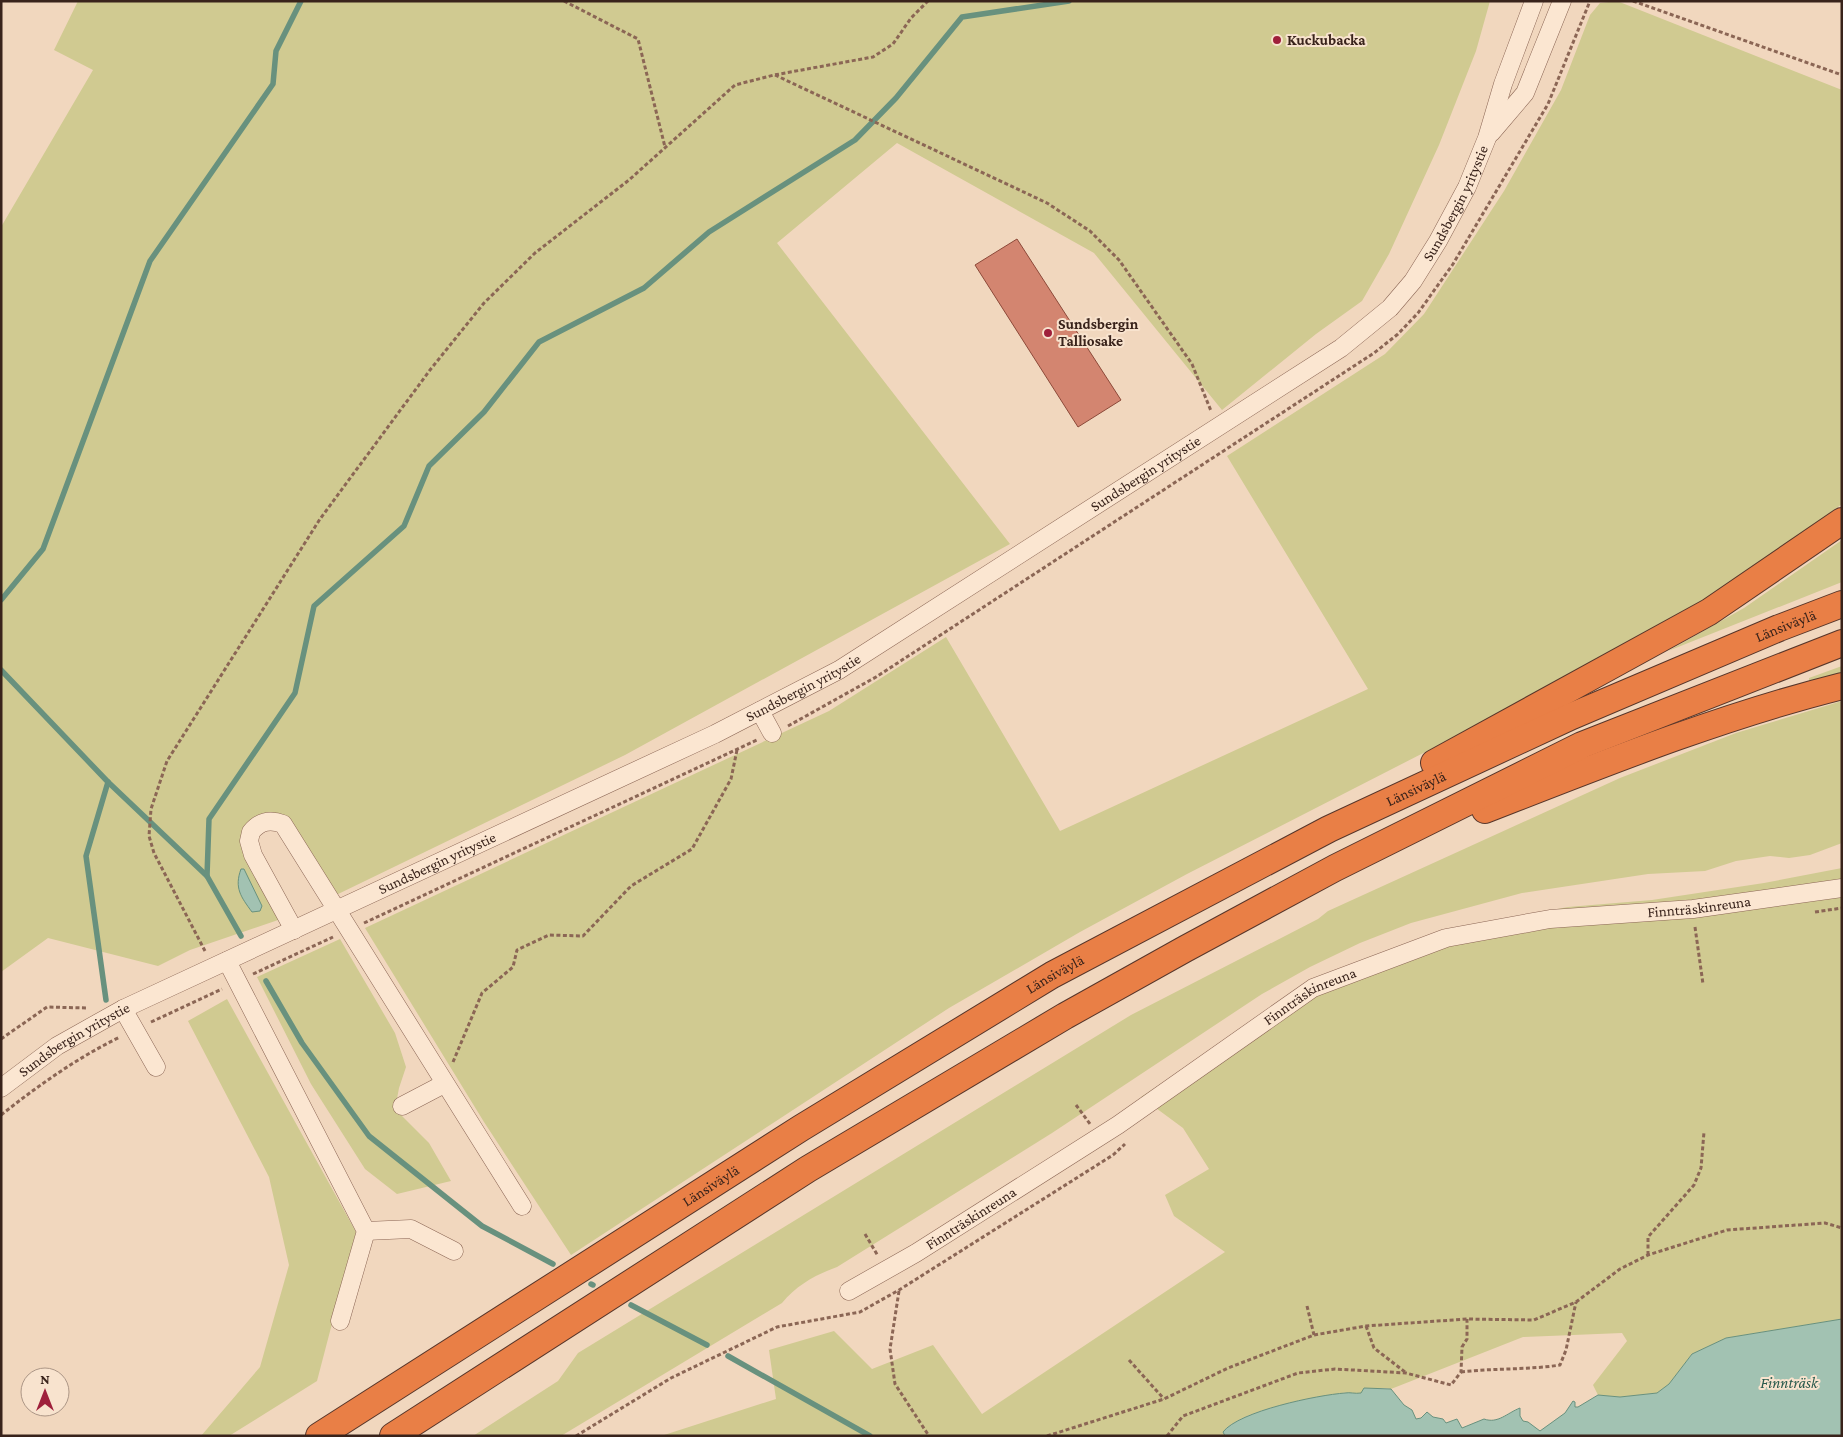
<svg xmlns="http://www.w3.org/2000/svg" width="1843" height="1437" font-family="'Crimson Pro',serif">
  <style>
    .green { fill: #d0ca91 }
    .water { fill: #a2c2b2; stroke: #68917e }
    .lines { fill: none; stroke-linecap: round; stroke-linejoin: round }
    .stream { stroke: #68917e; stroke-width: 5.5 }
    .building { fill: #d38570; stroke: #8c4939 }
    .minor-casing { stroke: #8b6655; stroke-width: 19 }
    .highway-casing { stroke: #58362a; stroke-width: 28 }
    .path { stroke: #8b6655; stroke-width: 3; stroke-dasharray: 4 2.5; stroke-linecap: butt }
    .minor { stroke: #fbe6d1; stroke-width: 18 }
    .highway { stroke: #e97f46; stroke-width: 26 }
    .poi-dot { fill: #9f203b; stroke: #f8e3ce; stroke-width: 2 }
    .labels { text-anchor: middle; dominant-baseline: central; stroke-width: 4; stroke-linejoin: round; paint-order: stroke }
    .poi-label { font-size: 15px; font-weight: bold; fill: #39231b; stroke: #f8e3ce; text-anchor: start }
    .street-label { font-size: 15px; fill: #39231b; stroke: #f8e3ce }
    .water-label { font-size: 16px; font-style: italic; fill: #295a4d; stroke: #f8e3ce }
  </style>
  <rect width="100%" height="100%" fill="#f1d7be"/>
  <g class="green">
    <polygon points="78,1 1490,1 1476,51 1439,145 1389,254 1362,301 1316,334 1222,410 1094,253 897,143 777,243 1010,544 625,755 334,896 285,821 245,829 281,919 190,950 158,966 48,938 1,972 1,227 93,70 54,50"/>
    <polygon points="1617,1 1842,90 1842,504 1785,547 1683,613 1558,684 1187,874 1080,932 949,1008 571,1255 484,1122 365,928 829,711 946,637 1060,831 1368,689 1227,456 1385,354 1424,314 1504,191 1561,90 1590,15 1600,3"/>
    <polygon points="1842,540 1842,582 1668,651 1744,608"/>
    <polygon points="1842,666 1842,675 1809,682 1809,678"/>
    <path d="M1842 701V843L1810 855 1789 858 1770 856 1736 861 1705 871 1648 874 1522 893 1411 923 1360 943 1310 967 1262 994 1052 1133 837 1267C815 1275 797 1285 782 1303L561 1436H473L558 1381 578 1353 1131 1015 1318 919 1328 911 1620 778 1736 733Z"/>
    <path d="M1842 868V1319L1726 1338 1692 1354 1669 1384 1657 1393 1620 1397 1598 1395 1593 1385 1627 1341 1622 1333 1523 1337 1391 1389C1380 1386 1372 1391 1361 1393 1355 1395 1349 1392 1342 1393 1314 1397 1240 1410 1223 1432L1225 1436H661L776 1399 769 1350 834 1331 872 1369 933 1345 982 1414 1225 1252 1174 1216 1165 1195 1209 1169 1183 1128 1141 1097 1238 1034 1327 981 1463 927 1568 907 1652 900 1764 883Z"/>
    <polygon points="340,939 395,1033 406,1067 399,1088 395,1109 429,1143 451,1181 397,1194 365,1169 311,1084 257,977"/>
    <polygon points="227,999 356,1232 317,1381 229,1436 201,1436 260,1367 289,1265 269,1177 188,1021"/>
  </g>
  <g class="water">
    <path d="M241 869H244L262 906 260 911 252 912C241 897 234 888 241 869Z"/>
    <path d="M1842 1319V1436H1225L1223 1432C1239 1411 1318 1395 1345 1393 1350 1392 1355 1394 1361 1393L1364 1388 1391 1389 1404 1405 1412 1410 1416 1419 1421 1418 1427 1412 1433 1417 1443 1419 1446 1423 1457 1419 1462 1428 1484 1419C1498 1424 1507 1413 1520 1408V1416L1523 1421 1528 1422 1540 1431 1565 1413 1573 1401 1575 1402V1407H1578L1598 1395 1620 1397 1657 1393 1669 1384 1692 1354 1726 1338Z"/>
  </g>
  <g class="lines">
    <g class="stream">
      <polyline points="1,600 43,549 150,261 273,84 276,51 301,1"/>
      <polyline points="1,670 108,782 207,876"/>
      <polyline points="241,936 207,876 209,819 295,693 314,606 404,526 429,466 484,412 539,342 644,288 709,232 855,140 896,98 962,17 1069,1"/>
      <polyline points="266,981 302,1043 369,1136 482,1226 553,1264"/>
      <polyline points="106,1000 86,856 108,782"/>
      <polyline points="591,1284 593,1285"/>
      <polyline points="631,1305 707,1345"/>
      <polyline points="728,1356 870,1436"/>
    </g>
  </g>
  <polygon class="building" points="1017,239 1121,400 1078,427 975,265"/>
  <g class="lines">
    <g class="minor-casing">
      <g id="minor">
        <polyline points="1491,133 1525,93 1562,1"/>
        <polyline points="760,711 772,733"/>
        <path d="M294 930 253 855 249 841 251 832C260 821 270 819 283 824L522 1206"/>
        <polyline points="227,961 366,1231 340,1321"/>
        <polyline points="123,1009 156,1067"/>
        <path id="s1" d="M1 1088 57 1046 123 1009 715 734 839 670 1341 348 1390 308 1413 281 1438 241 1467 187 1487 138 1503 84 1534 1"/>
        <polyline points="402,1106 444,1084"/>
        <polyline points="366,1231 411,1229 454,1251"/>
        <path id="s2" d="M849 1291 916 1253 1118 1125 1313 988 1446 938 1550 919 1693 909 1842 888"/>
      </g>
    </g>
    <g class="highway-casing">
      <g id="highway">
        <polyline points="1434,763 1709,612 1842,521"/>
        <path d="M1485 810C1603 764 1719 717 1842 686"/>
        <path id="s3" d="M319 1436 801 1128 1052 975 1329 829 1572 716 1779 628 1842 604"/>
        <polyline points="393,1436 808,1169 1065,1016 1185,949 1335,868 1582,745 1842,643"/>
      </g>
    </g>
    <g class="path">
      <polyline points="564,1 638,39 665,147"/>
      <polyline points="1633,1 1842,75"/>
      <polyline points="775,75 1047,203 1090,231 1119,260 1192,364 1211,411"/>
      <polyline points="788,726 876,677 1374,353 1398,334 1418,313 1453,264 1548,104 1590,1"/>
      <polyline points="1815,912 1842,908"/>
      <polyline points="364,923 757,740"/>
      <polyline points="1695,927 1703,984"/>
      <polyline points="205,951 154,853 149,836 151,809 167,761 320,519 430,370 484,303 535,253 629,180 735,85 774,75 873,57 893,44 911,18 928,1"/>
      <polyline points="253,974 333,937"/>
      <polyline points="151,1022 222,989"/>
      <polyline points="1,1039 47,1007 88,1008"/>
      <polyline points="453,1062 482,993 513,967 517,950 549,935 583,936 631,886 692,849 731,779 737,750"/>
      <polyline points="1076,1105 1090,1124"/>
      <path d="M1 1115C39 1085 77 1058 120 1037"/>
      <polyline points="865,1234 878,1256"/>
      <polyline points="1648,1255 1648,1237 1694,1185 1701,1168 1704,1132"/>
      <polyline points="899,1291 890,1349 895,1384 929,1436"/>
      <polyline points="1307,1306 1314,1335"/>
      <polyline points="1366,1326 1374,1348 1405,1372"/>
      <polyline points="1129,1360 1164,1399"/>
      <path d="M1461 1372C1494 1368 1528 1370 1560 1365L1566 1350 1576 1302"/>
      <polyline points="576,1436 671,1378 777,1327 860,1312 899,1290 1113,1155 1125,1144"/>
      <polyline points="1047,1436 1164,1399 1228,1368 1314,1335 1366,1326 1467,1319 1534,1320 1576,1302 1620,1269 1648,1255 1727,1230 1825,1223 1842,1228"/>
      <polyline points="1167,1436 1183,1416 1298,1373 1335,1369 1406,1373 1451,1385 1461,1372 1462,1347 1467,1339 1467,1319"/>
    </g>
    <use href="#minor" class="minor"/>
    <use href="#highway" class="highway"/>
  </g>
  <g class="poi-dot">
    <circle cx="1277" cy="40" r="5"/>
    <circle cx="1048" cy="333" r="5"/>
  </g>
  <g class="labels">
    <g class="poi-label">
      <text x="1287" y="40">Kuckubacka</text>
      <text x="1058" y="324">Sundsbergin<tspan x="1058" dy="17">Talliosake</tspan></text>
    </g>
    <g class="street-label">
      <text stroke="none"><textPath href="#s1" startOffset="1722">Sundsbergin yritystie</textPath></text>
      <text stroke="none"><textPath href="#s1" startOffset="1302">Sundsbergin yritystie</textPath></text>
      <text stroke="none"><textPath href="#s3" startOffset="1679">Länsiväylä</textPath></text>
      <text stroke="none"><textPath href="#s1" startOffset="898">Sundsbergin yritystie</textPath></text>
      <text stroke="none"><textPath href="#s3" startOffset="1275">Länsiväylä</textPath></text>
      <text stroke="none"><textPath href="#s1" startOffset="492">Sundsbergin yritystie</textPath></text>
      <text stroke="none"><textPath href="#s2" startOffset="952">Finnträskinreuna</textPath></text>
      <text stroke="none"><textPath href="#s3" startOffset="869">Länsiväylä</textPath></text>
      <text stroke="none"><textPath href="#s2" startOffset="548">Finnträskinreuna</textPath></text>
      <text stroke="none"><textPath href="#s1" startOffset="88">Sundsbergin yritystie</textPath></text>
      <text stroke="none"><textPath href="#s3" startOffset="465">Länsiväylä</textPath></text>
      <text stroke="none"><textPath href="#s2" startOffset="142">Finnträskinreuna</textPath></text>
    </g>
    <g class="water-label">
      <text x="1789" y="1382">Finnträsk</text>
    </g>
  </g>
  <rect width="1843" height="1437" fill="none" stroke="#39231b" stroke-width="5"/>
  <g transform="translate(45 1392)"><circle r="24" fill="#f8e3ce" stroke="#ac9686"/>
  <path d="M0-4L9 19L0 12L-9 19Z" fill="#9f203b"/>
  <text y="-8" font-size="14" font-weight="bold" text-anchor="middle" fill="#39231b">N</text>
  </g>
</svg>
